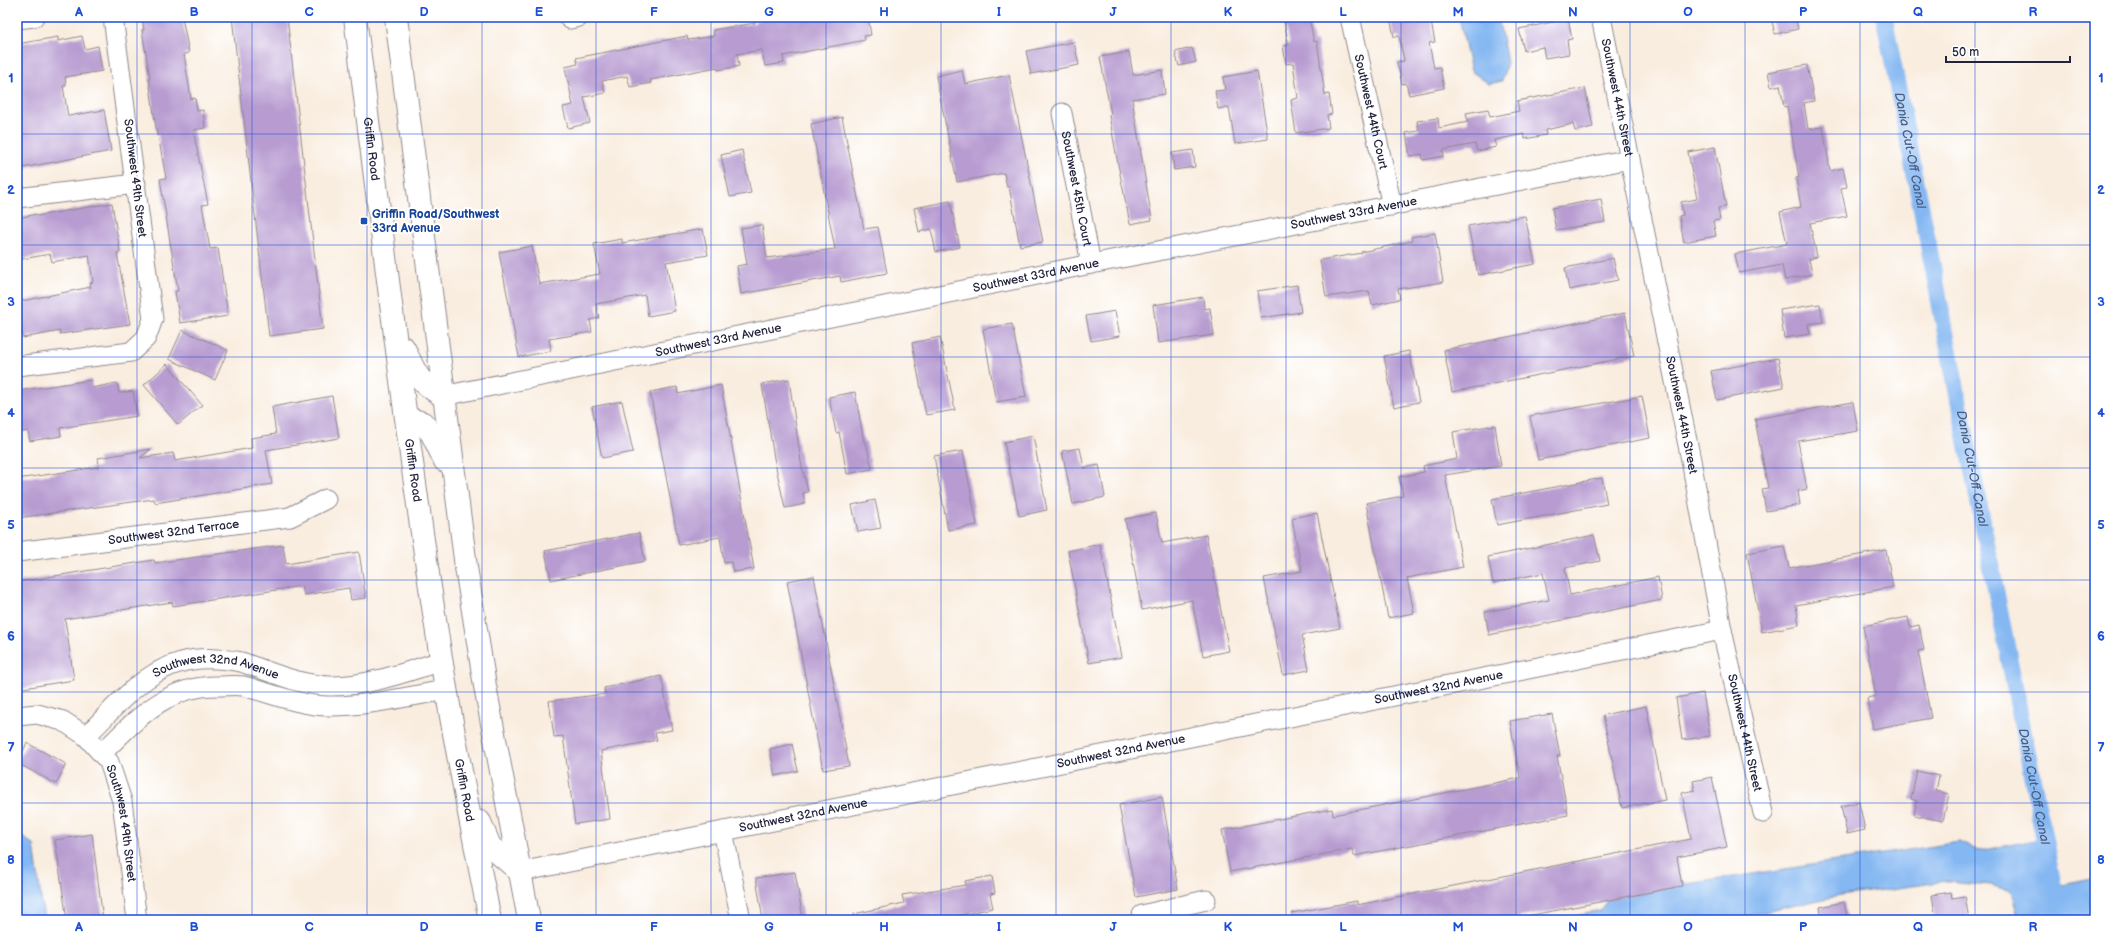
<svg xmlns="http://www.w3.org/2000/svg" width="2112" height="937" font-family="'Balsamiq Sans',sans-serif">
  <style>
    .water { fill: #85b8f2; stroke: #546d96 }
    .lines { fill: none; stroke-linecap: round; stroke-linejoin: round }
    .canal { stroke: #85b8f2; stroke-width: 17 }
    .building { fill: #b89cd1 }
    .minor-casing { stroke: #8e888d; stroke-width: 21 }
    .primary-casing { stroke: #8e888d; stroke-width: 24 }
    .minor { stroke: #fff; stroke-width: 19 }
    .primary { stroke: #fff; stroke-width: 22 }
    .grid { fill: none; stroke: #1d4ed8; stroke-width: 1; stroke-opacity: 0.55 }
    .transit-dot { fill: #1a4fb4; stroke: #fff; stroke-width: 1.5 }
    .labels { text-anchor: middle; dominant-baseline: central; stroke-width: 4; stroke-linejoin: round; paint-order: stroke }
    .street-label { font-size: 12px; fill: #22223b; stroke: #fff }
    .transit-label { font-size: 12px; font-weight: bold; fill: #164399; stroke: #fff; text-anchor: start }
    .water-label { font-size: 13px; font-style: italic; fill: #4a5e84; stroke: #fff }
    .neatline { fill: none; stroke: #1d4ed8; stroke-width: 1.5 }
    .grid-label { font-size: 13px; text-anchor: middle; font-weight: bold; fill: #1d4ed8 }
  </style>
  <rect width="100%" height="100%" fill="#fff"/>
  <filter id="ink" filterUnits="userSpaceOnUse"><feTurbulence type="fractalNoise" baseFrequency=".025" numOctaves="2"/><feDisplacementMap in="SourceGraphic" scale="8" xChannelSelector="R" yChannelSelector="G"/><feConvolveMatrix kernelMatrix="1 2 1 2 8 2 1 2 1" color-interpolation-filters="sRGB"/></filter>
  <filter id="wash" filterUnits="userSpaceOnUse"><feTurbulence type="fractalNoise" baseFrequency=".012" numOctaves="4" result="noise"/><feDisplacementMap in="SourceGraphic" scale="16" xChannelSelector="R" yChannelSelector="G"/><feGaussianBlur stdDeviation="0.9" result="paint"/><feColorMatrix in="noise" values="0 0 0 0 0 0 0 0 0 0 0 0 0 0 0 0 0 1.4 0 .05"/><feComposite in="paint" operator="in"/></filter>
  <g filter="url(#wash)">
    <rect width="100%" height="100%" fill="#f9eddf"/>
    <g class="water">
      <polygon points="1459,17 1498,17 1507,62 1502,81 1489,84 1471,71"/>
      <polygon points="17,833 34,845 44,920 17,920"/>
      <polygon points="2044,838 2053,887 2095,878 2095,920 2019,920 2011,891 1992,885 1947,881 1833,897 1728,920 1555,920 1600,911 1613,890 1672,878 1688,884 1960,842 1979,851"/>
    </g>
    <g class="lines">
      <path class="canal" id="s1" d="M1884 17 2060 920"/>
    </g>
    <g id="blocks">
      <g class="building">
        <polygon points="142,17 182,17 189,53 184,54 191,99 195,98 197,111 203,110 205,128 193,130 208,204 202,205 210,249 218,248 228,316 180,323 175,291 178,291 160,179 166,178 158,135 157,135 149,79 150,78 142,30 144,30"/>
        <polygon points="232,17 287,17 323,329 269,336"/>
        <polygon points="777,17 868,17 871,35 864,36 865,40 783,56 784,63 765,66 762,50 737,54 739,66 718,70 717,67 650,80 651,83 630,87 627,76 602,81 605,93 584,97 590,123 568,128 563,107 573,105 565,67 578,64 576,58 687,36 688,40 714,36 713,30 755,23 755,21"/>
        <polygon points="1283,17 1309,17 1314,42 1317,41 1325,95 1329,94 1332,114 1327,115 1329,128 1296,133 1291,100 1298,98 1293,63 1286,64 1283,46 1289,45"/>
        <polygon points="1390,17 1430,17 1435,42 1429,43 1434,68 1440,67 1444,88 1409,95 1406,83 1402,84 1397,62 1404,61 1399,36 1394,37"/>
        <polygon points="1771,17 1795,17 1798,29 1775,34"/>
        <polygon points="1568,19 1572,39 1567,40 1569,54 1545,58 1543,47 1524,51 1519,29"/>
        <polygon points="82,36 85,49 98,46 102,71 65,77 66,86 63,86 68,116 104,110 111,151 17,169 17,44 58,37 58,41"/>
        <polygon points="1074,42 1079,65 1031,74 1026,51"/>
        <polygon points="1192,48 1196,62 1179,66 1175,52"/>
        <polygon points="1129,52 1133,75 1162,70 1165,94 1132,99 1152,220 1130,224 1118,164 1109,115 1111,114 1100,57"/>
        <polygon points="1807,65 1814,101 1804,103 1808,129 1823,127 1830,171 1843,168 1847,187 1841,188 1847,216 1810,223 1817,257 1809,259 1812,274 1785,280 1782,265 1739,273 1735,254 1787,244 1780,212 1801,207 1796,178 1799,178 1787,106 1784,107 1780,85 1771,87 1768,72"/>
        <polygon points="962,70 965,84 1009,75 1043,242 1020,246 1009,186 1007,187 1004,173 957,182 936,76"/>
        <polygon points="1257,71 1268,139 1235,144 1229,107 1218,109 1215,91 1225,90 1223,77"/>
        <polygon points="1585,88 1593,127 1575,131 1573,124 1545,130 1546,135 1525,139 1524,134 1494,140 1496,147 1477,151 1475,144 1443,150 1444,156 1423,160 1422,154 1410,156 1406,133 1419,131 1417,121 1438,118 1439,128 1468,122 1466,113 1488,109 1490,117 1519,111 1517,101"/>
        <polygon points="842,117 864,229 878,227 887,273 841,282 840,276 741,294 737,266 747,264 741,228 762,225 767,258 835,249 811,124"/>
        <polygon points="1715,147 1726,207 1718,208 1720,220 1713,221 1716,236 1684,242 1679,216 1683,215 1681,202 1697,199 1688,152"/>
        <polygon points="742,150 751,193 730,197 721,155"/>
        <polygon points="1193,150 1195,167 1174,170 1172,153"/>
        <polygon points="1601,199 1605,222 1556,230 1552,208"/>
        <polygon points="950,201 960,247 936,252 931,229 919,232 914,208"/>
        <polygon points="112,203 120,252 117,253 130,324 60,334 60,331 23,338 17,302 91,287 90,283 93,282 89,255 52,262 50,254 17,260 17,218 37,214 37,216"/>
        <polygon points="1525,216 1535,264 1478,275 1468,226"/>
        <polygon points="703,229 708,255 666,262 675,311 648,316 645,295 596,304 599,318 590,320 592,332 549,339 551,351 519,357 499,252 532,246 539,284 600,274 594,244 622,239 622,243"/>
        <polygon points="1435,233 1443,282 1398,289 1400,299 1372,305 1369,291 1326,297 1320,260 1362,253 1361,252 1412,241 1411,237"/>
        <polygon points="1613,258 1618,280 1569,290 1565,268"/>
        <polygon points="1297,285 1301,312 1261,318 1257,291"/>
        <polygon points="1203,297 1204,309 1210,308 1214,335 1158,343 1153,305"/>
        <polygon points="1820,304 1823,322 1808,324 1810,334 1784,338 1780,310"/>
        <polygon points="1115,311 1120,336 1091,341 1086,316"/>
        <polygon points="1625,313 1634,356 1452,392 1444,350"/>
        <polygon points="1012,324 1026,397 996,402 983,329"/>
        <polygon points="182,330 228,350 215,380 169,359"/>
        <polygon points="940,337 955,410 926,415 912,343"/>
        <polygon points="1409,351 1419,402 1394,407 1384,356"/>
        <polygon points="1778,358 1784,387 1717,400 1711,371"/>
        <polygon points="167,364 202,405 178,425 144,385"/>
        <polygon points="789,379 801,462 808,492 803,493 805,504 785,508 774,458 762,384"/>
        <polygon points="91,380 92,388 117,383 119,393 133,391 137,416 60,428 61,436 30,441 28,431 17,433 17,391"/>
        <polygon points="721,385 754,569 733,572 731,562 724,563 720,537 679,545 650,392 677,387 678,394"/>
        <polygon points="855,392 864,442 866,442 872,469 847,474 839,432 836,433 829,397"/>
        <polygon points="332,396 339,438 266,450 272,484 155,503 154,499 17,518 17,479 99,467 98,458 151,449 140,458 173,453 175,461 252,448 251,438 276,434 272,407"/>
        <polygon points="1642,396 1650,438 1538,460 1530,416"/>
        <polygon points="622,401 633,452 602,458 592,407"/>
        <polygon points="1853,402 1858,431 1798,441 1807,489 1798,491 1800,505 1766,511 1762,489 1768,488 1755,419"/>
        <polygon points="1495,425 1501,466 1445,475 1463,567 1407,578 1414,613 1388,618 1366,503 1403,496 1399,477 1424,472 1423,466 1457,459 1453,432"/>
        <polygon points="1033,436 1047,510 1019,516 1004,442"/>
        <polygon points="1080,448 1084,468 1099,465 1105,497 1073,504 1062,451"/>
        <polygon points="963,451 977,525 948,530 934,456"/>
        <polygon points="1602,478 1607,504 1497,525 1492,499"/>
        <polygon points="875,500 881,528 858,532 852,505"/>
        <polygon points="1156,513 1162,543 1206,535 1229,651 1203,656 1192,600 1142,610 1125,519"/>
        <polygon points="1317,513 1340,628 1302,635 1309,670 1283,675 1264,578 1302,571 1292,518"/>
        <polygon points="639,533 645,561 551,580 545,551"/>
        <polygon points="1594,535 1600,561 1565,568 1570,595 1658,577 1662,600 1489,635 1485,612 1549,600 1543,573 1493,583 1488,557"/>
        <polygon points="1100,544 1122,657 1089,663 1068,551"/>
        <polygon points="283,545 286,564 359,552 366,598 351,600 349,588 304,595 302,586 173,606 172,602 65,619 74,680 17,689 17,582 154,560 155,563"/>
        <polygon points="1784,546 1789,568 1886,550 1893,587 1796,605 1799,625 1762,632 1747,553"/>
        <polygon points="814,576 849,766 823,770 787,581"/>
        <polygon points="1908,617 1910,627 1919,625 1924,650 1918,651 1931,718 1873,729 1867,698 1876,696 1863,626"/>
        <polygon points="661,676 672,730 655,733 657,740 601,751 610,819 575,824 563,736 554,737 549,701 605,694 604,688"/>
        <polygon points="1703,693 1710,736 1682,740 1676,698"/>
        <polygon points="1646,706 1665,800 1622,808 1603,715"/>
        <polygon points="1552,714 1560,756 1557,756 1568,815 1354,856 1352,849 1230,872 1222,830 1332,809 1333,815 1520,778 1510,721"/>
        <polygon points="27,743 66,764 56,784 17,763"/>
        <polygon points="792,744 798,771 775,776 770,749"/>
        <polygon points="1917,771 1939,776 1936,791 1949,794 1943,821 1914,815 1917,801 1911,799"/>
        <polygon points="1712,777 1727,847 1677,857 1682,886 1506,920 1292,920 1292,913 1357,901 1357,905 1691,839 1682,793 1695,790 1693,781"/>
        <polygon points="1162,797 1178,889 1136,897 1119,805"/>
        <polygon points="1859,802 1865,830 1847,834 1841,806"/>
        <polygon points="92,834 103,920 67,920 55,840"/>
        <polygon points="795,872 803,920 763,920 756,878"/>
        <polygon points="992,876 995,893 990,894 993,908 950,917 950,920 854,920 854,914 904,903 902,895 966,885 965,881"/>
        <polygon points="1951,892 1952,898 1965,896 1969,920 1936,920 1932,895"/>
        <polygon points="1844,902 1848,920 1822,920 1820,907"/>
      </g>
    </g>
  </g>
  <g filter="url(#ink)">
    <use href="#blocks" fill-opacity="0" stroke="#8e888d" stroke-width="1"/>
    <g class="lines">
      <g class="minor-casing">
        <g id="minor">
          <polyline points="568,17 570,19 579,17"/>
          <path id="s2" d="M1350 17 1392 206"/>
          <path id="s3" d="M1601 17 1691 460 1722 630 1763 813"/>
          <polyline points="17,19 34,17"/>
          <path id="s4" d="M1062 113 1091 264"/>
          <polyline points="17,198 136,184"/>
          <polyline points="17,366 131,352 146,338 153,319 113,17"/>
          <path id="s5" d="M443 396 1091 264 1630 159"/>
          <path id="s6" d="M17 552 290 517 326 499"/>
          <path id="s7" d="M17 716 37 714 63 721 86 736 109 762 122 801 137 920"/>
          <path id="s8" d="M86 736C125 698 156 654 217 659 226 660 238 660 247 664 273 673 300 685 329 686 365 687 407 672 441 661"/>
          <path d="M102 753C137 719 166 685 219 686 227 686 236 685 243 686 270 693 298 705 326 706 366 707 408 696 447 690"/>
          <polyline points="723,831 741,920"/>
          <path id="s9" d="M520 872 1722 630"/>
          <polyline points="1142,915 1206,900"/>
        </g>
      </g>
      <g class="primary-casing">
        <g id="primary">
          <path id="s10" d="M355 17C382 231 407 445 441 658 455 746 473 833 490 920"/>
          <polyline points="396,17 466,567 485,686 529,920"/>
          <path d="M404 348C416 374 417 381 443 396"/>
          <polyline points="407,418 423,423 432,434 445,461"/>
          <polyline points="480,822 490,846 520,872"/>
        </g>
      </g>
      <use href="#minor" class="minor"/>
      <use href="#primary" class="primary"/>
    </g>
  </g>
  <path class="grid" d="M137 17V920M252 17V920M367 17V920M482 17V920M596 17V920M711 17V920M826 17V920M941 17V920M1056 17V920M1171 17V920M1286 17V920M1401 17V920M1516 17V920M1630 17V920M1745 17V920M1860 17V920M1975 17V920M17 134H2095M17 245H2095M17 357H2095M17 468H2095M17 580H2095M17 692H2095M17 803H2095"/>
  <rect class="transit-dot" x="360" y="217" width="8" height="8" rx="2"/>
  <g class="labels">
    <g class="street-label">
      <text stroke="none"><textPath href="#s3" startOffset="82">Southwest 44th Street</textPath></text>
      <text stroke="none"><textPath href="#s2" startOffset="97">Southwest 44th Court</textPath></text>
      <text stroke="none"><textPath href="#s10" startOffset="133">Griffin Road</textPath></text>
      <text transform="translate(135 178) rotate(83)">Southwest 49th Street</text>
      <text stroke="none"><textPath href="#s4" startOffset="77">Southwest 45th Court</textPath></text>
      <text stroke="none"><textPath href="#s5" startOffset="929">Southwest 33rd Avenue</textPath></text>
      <text stroke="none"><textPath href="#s5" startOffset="605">Southwest 33rd Avenue</textPath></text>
      <text stroke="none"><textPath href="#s5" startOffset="281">Southwest 33rd Avenue</textPath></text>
      <text stroke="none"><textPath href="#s3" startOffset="406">Southwest 44th Street</textPath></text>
      <text stroke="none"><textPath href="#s10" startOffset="457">Griffin Road</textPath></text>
      <text stroke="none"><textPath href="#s6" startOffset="158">Southwest 32nd Terrace</textPath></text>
      <text stroke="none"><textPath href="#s8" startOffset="157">Southwest 32nd Avenue</textPath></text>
      <text stroke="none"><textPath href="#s9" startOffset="937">Southwest 32nd Avenue</textPath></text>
      <text stroke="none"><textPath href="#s3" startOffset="730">Southwest 44th Street</textPath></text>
      <text stroke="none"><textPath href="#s9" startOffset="613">Southwest 32nd Avenue</textPath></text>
      <text stroke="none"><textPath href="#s10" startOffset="781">Griffin Road</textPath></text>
      <text stroke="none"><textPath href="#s9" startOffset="289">Southwest 32nd Avenue</textPath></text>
      <text stroke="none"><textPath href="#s7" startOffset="172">Southwest 49th Street</textPath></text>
    </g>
    <g class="transit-label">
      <text x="372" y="214">Griffin Road/Southwest<tspan x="372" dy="14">33rd Avenue</tspan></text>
    </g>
    <g class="water-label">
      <text stroke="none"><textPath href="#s1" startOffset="136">Dania Cut-Off Canal</textPath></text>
      <text stroke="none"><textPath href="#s1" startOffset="460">Dania Cut-Off Canal</textPath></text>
      <text stroke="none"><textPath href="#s1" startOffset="784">Dania Cut-Off Canal</textPath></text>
    </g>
  </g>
  <rect width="2112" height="937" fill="none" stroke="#fff" stroke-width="44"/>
  <path d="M1946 56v6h124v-6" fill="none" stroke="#22223b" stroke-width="2"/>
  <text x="1952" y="56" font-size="12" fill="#22223b" stroke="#ffffff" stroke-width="3" paint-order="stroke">50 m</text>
  <rect x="22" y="22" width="2068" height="893" class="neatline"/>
  <g class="grid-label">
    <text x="79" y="16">A</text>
    <text x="194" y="16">B</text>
    <text x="309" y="16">C</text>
    <text x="424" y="16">D</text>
    <text x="539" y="16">E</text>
    <text x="654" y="16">F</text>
    <text x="769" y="16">G</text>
    <text x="884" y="16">H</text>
    <text x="999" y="16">I</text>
    <text x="1113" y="16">J</text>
    <text x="1228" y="16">K</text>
    <text x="1343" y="16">L</text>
    <text x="1458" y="16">M</text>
    <text x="1573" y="16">N</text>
    <text x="1688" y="16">O</text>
    <text x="1803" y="16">P</text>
    <text x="1918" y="16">Q</text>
    <text x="2033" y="16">R</text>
    <text x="11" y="82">1</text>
    <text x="2101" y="82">1</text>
    <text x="11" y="194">2</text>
    <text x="2101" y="194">2</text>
    <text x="11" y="306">3</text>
    <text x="2101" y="306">3</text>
    <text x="11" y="417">4</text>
    <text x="2101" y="417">4</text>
    <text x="11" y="529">5</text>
    <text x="2101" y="529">5</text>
    <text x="11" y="640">6</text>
    <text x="2101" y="640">6</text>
    <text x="11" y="752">7</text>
    <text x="2101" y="752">7</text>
    <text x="11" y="864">8</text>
    <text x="2101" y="864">8</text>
    <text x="79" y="931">A</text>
    <text x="194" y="931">B</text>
    <text x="309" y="931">C</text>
    <text x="424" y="931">D</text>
    <text x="539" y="931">E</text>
    <text x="654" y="931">F</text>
    <text x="769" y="931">G</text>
    <text x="884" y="931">H</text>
    <text x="999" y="931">I</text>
    <text x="1113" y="931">J</text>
    <text x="1228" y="931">K</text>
    <text x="1343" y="931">L</text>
    <text x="1458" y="931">M</text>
    <text x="1573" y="931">N</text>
    <text x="1688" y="931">O</text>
    <text x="1803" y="931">P</text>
    <text x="1918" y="931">Q</text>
    <text x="2033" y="931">R</text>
  </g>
</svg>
